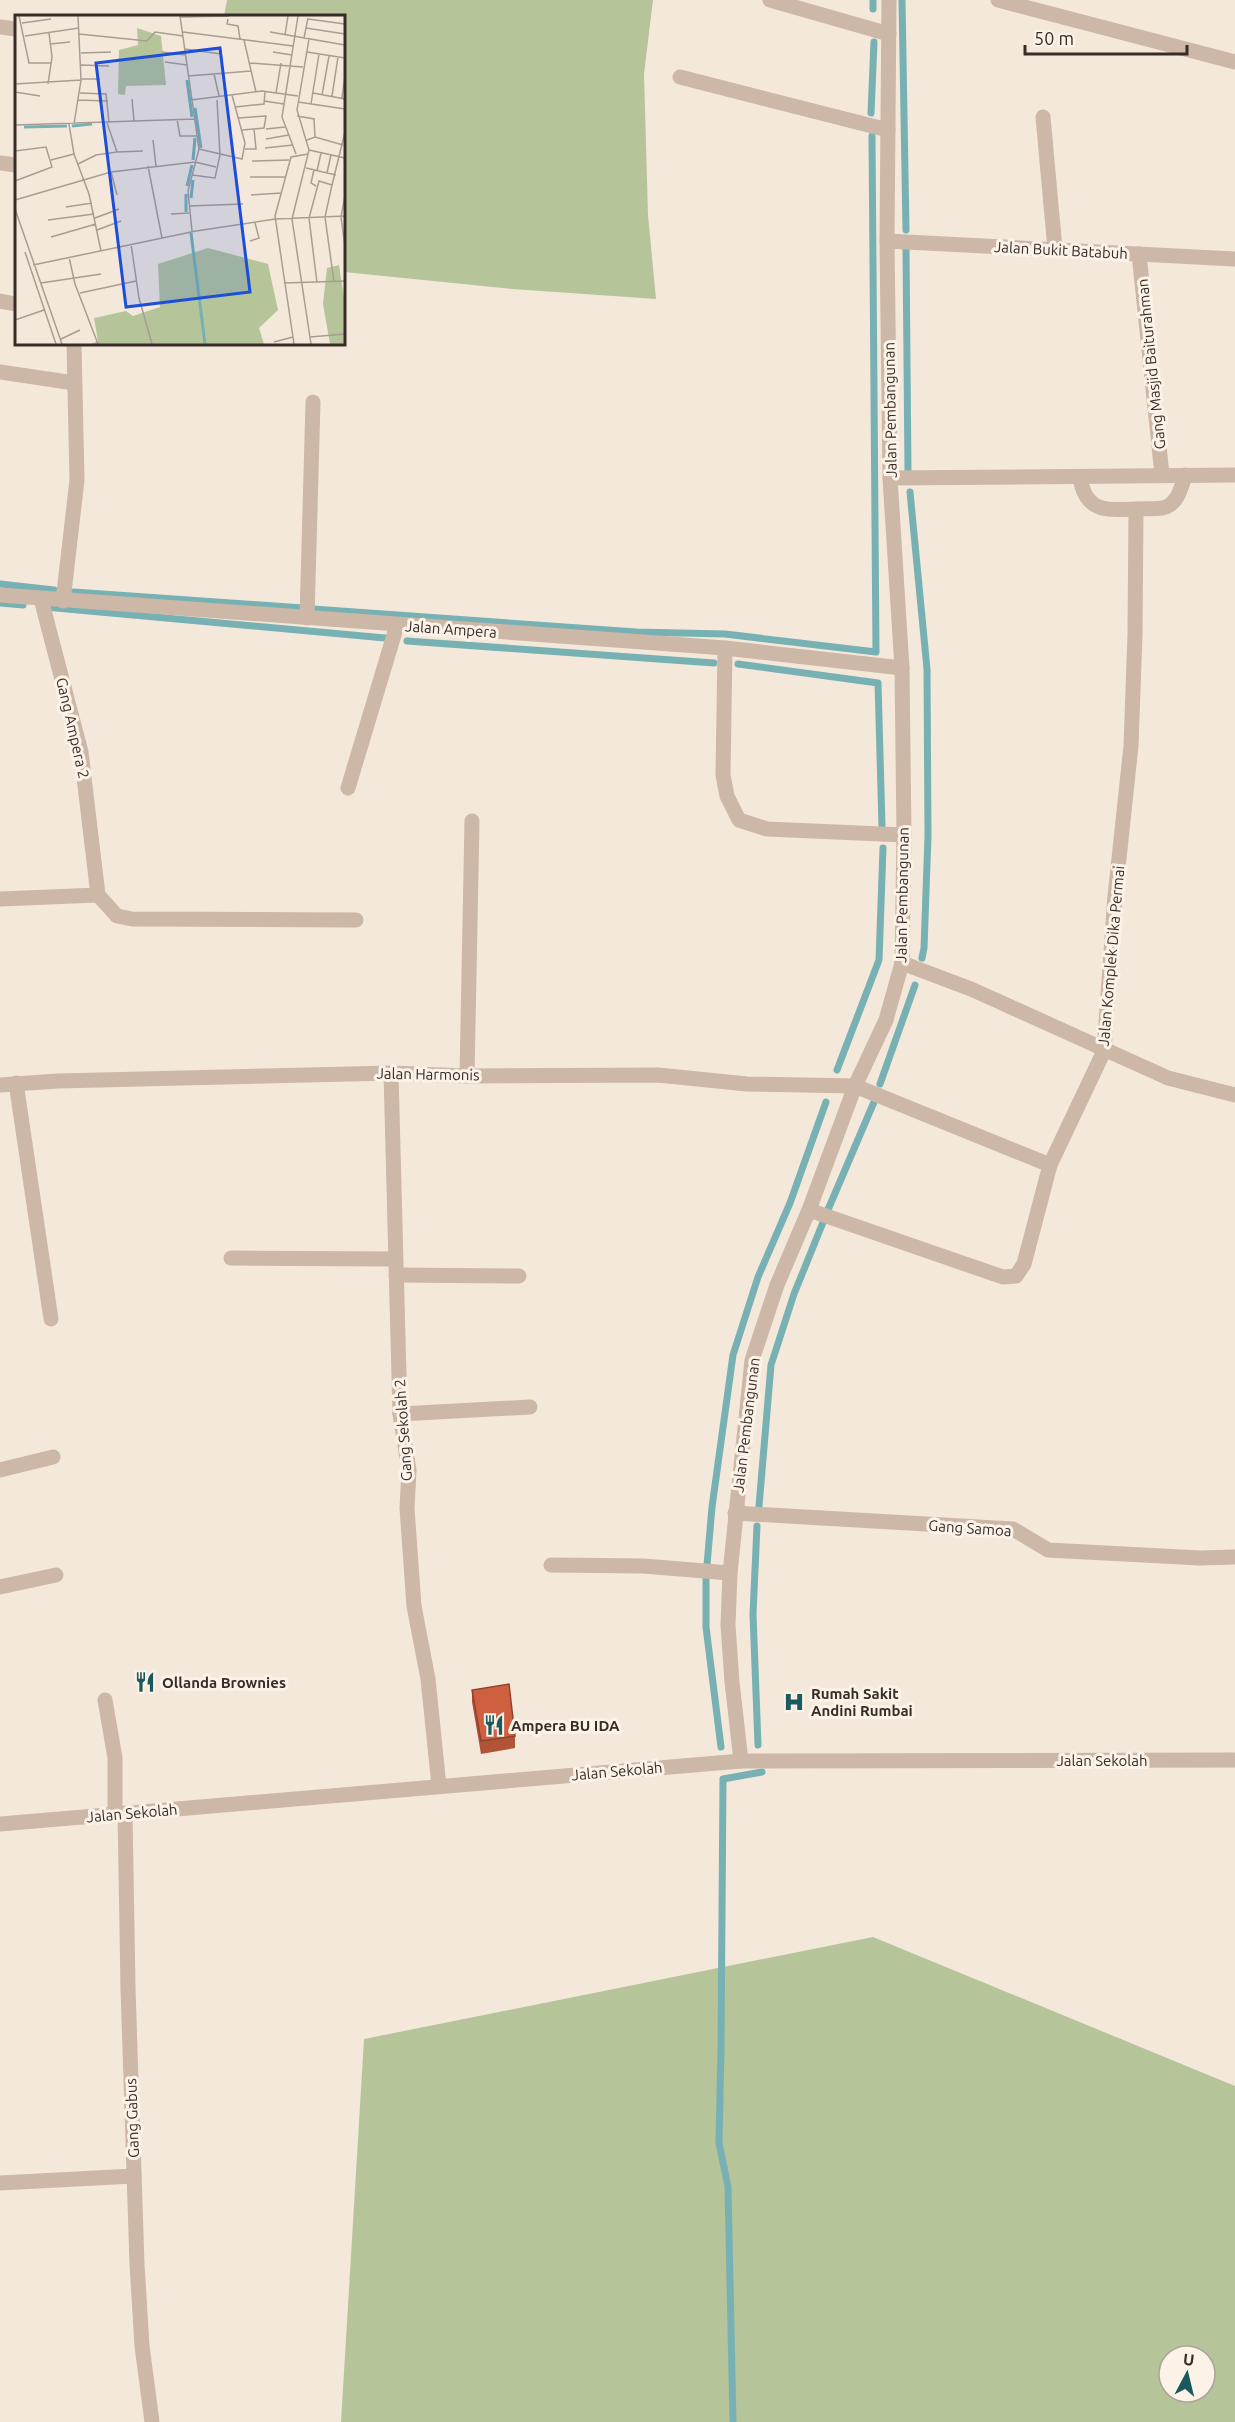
<svg xmlns="http://www.w3.org/2000/svg" width="1235" height="2422" font-family="Ubuntu,sans-serif">
  <style>
    .green { fill: #b6c49a; fill-rule: evenodd }
    .lines { fill: none; stroke-linecap: round; stroke-linejoin: round }
    .stream { stroke: #78b1b3; stroke-width: 7 }
    .minor { stroke: #cdb7a6; stroke-width: 15 }
    .wall { fill: #b15336 }
    .building { fill: #ce603f; stroke: #90432c; stroke-width: 1.5 }
    .labels { text-anchor: middle; dominant-baseline: central; stroke-width: 6; stroke-linejoin: round; paint-order: stroke }
    .street-label { font-size: 15px; fill: #382c27; stroke: #fbf2e8 }
    .poi-label { font-size: 15px; font-weight: bold; fill: #382c27; stroke: #fbf2e8; text-anchor: start }
    .inset-river { fill: none; stroke: #78b1b3; stroke-width: 3 }
    .inset-road { fill: none; stroke: #a99d93; stroke-width: 1.5 }
    .view { fill: #1d4ed8; fill-opacity: 0.15; stroke: #1d4ed8; stroke-width: 3 }
    .inset-edge { fill: none; stroke: #382c27; stroke-width: 3 }
  </style>
  <rect width="100%" height="100%" fill="#f4e8db"/>
  <g class="green">
    <polygon points="227,0 653,0 644,74 648,215 656,299 512,289 344,272 344,16 224,16"/>
    <path d="M873 1937 1235 2086V2422H341L364 2039ZM1169 2356H1205V2392H1169Z"/>
  </g>
  <g class="lines">
    <g class="stream">
      <polyline points="873,0 873,9"/>
      <polyline points="902,0 906,230"/>
      <polyline points="871,113 874,42"/>
      <polyline points="906,249 908,472"/>
      <polyline points="910,492 927,669 928,836 924,948 922,958"/>
      <polyline points="0,584 54,590"/>
      <polyline points="74,592 303,608"/>
      <polyline points="0,603 23,605"/>
      <polyline points="45,607 385,638"/>
      <polyline points="313,609 636,632 725,634 876,652 872,136"/>
      <polyline points="407,641 714,663"/>
      <polyline points="738,664 878,683 882,826"/>
      <polyline points="837,1070 879,960 883,848"/>
      <polyline points="880,1084 915,985"/>
      <polyline points="827,1212 874,1102"/>
      <polyline points="759,1506 771,1365 794,1294 824,1220"/>
      <polyline points="757,1526 753,1614 758,1745"/>
      <polyline points="707,1565 712,1507 733,1355 758,1277 790,1203 826,1102"/>
      <polyline points="706,1579 706,1627 721,1747"/>
      <polyline points="733,2422 728,2187 719,2143 721,2049 723,1779 762,1772"/>
    </g>
    <g class="minor">
      <polyline points="770,0 889,34"/>
      <polyline points="998,0 1235,62"/>
      <polyline points="0,27 16,29"/>
      <polyline points="680,77 888,130"/>
      <polyline points="1043,117 1055,249"/>
      <polyline points="0,163 16,165"/>
      <polyline points="887,241 1235,259"/>
      <polyline points="1139,254 1162,475"/>
      <polyline points="0,301 16,304"/>
      <polyline points="0,372 74,383"/>
      <polyline points="890,478 1235,475"/>
      <path d="M1080 478C1086 513 1107 510 1137 509 1146 508 1158 510 1166 507 1178 502 1182 486 1185 475"/>
      <polyline points="0,595 725,648 902,668"/>
      <polyline points="63,601 77,480 74,344"/>
      <polyline points="307,618 313,402"/>
      <polyline points="725,648 723,775 727,796 739,820 767,829 904,835"/>
      <polyline points="348,788 397,625"/>
      <polyline points="98,895 117,916 132,919 356,920"/>
      <polyline points="0,899 98,895 81,752 41,599"/>
      <polyline points="902,963 971,989 1168,1078 1235,1095"/>
      <polyline points="391,1073 400,1414 409,1470 407,1508 414,1606 428,1679 439,1786"/>
      <polyline points="467,1076 472,821"/>
      <polyline points="16,1083 51,1319"/>
      <polyline points="0,1085 58,1081 391,1073 467,1076 658,1075 747,1084 855,1086 1050,1165"/>
      <polyline points="809,1210 1003,1277 1016,1276 1024,1264 1050,1165 1104,1051 1115,896 1131,746 1135,634 1136,509"/>
      <polyline points="231,1258 395,1259"/>
      <polyline points="396,1275 519,1276"/>
      <polyline points="400,1414 530,1407"/>
      <polyline points="0,1470 53,1457"/>
      <polyline points="735,1513 1013,1529 1048,1550 1200,1558 1235,1557"/>
      <polyline points="551,1565 643,1566 730,1573"/>
      <polyline points="0,1587 56,1575"/>
      <polyline points="105,1700 115,1758 115,1814"/>
      <polyline points="741,1761 732,1682 728,1625 730,1573 752,1360 777,1285 809,1210 855,1086 886,1020 902,963 904,835 902,668 890,478 887,241 889,0"/>
      <polyline points="125,1813 128,1988 137,2264 142,2346 152,2422"/>
      <polyline points="0,1824 741,1761 1235,1760"/>
      <polyline points="0,2183 134,2176"/>
    </g>
  </g>
  <polygon class="wall" points="472,1690 515,1736 515,1748 481,1754 472,1702"/>
  <polygon class="building" points="509,1684 515,1736 481,1741 472,1690"/>
  <defs>
    <g id="restaurant-bare" transform="scale(1.62)"><path d="M-5-6h1v4h1v-4h1v4h1v-4h1v5L-1.5 .5V6h-2V.5L-5-1ZM5-6V6H3V1.5H1.5Q1.5-4 5-6Z" fill="#1a595d" stroke="#fbf2e8" stroke-width="2.5" paint-order="stroke"/></g>
    <g id="hospital-bare" transform="scale(1.62)"><path d="M-5-5h3v3.5h4V-5h3V5h-3V1.5h-4V5h-3Z" fill="#1a595d" stroke="#fbf2e8" stroke-width="2.5" paint-order="stroke"/></g>
  </defs>
  <g fill-rule="evenodd">
    <use href="#restaurant-bare" x="145" y="1682"/>
    <use href="#hospital-bare" x="794" y="1702"/>
    <use href="#restaurant-bare" x="494" y="1725"/>
  </g>
  <g class="labels">
    <g class="street-label">
      <text transform="translate(1061 250) rotate(3)">Jalan Bukit Batabuh</text>
      <text transform="translate(1151 364) rotate(-96)">Gang Masjid Baiturahman</text>
      <text transform="translate(890 410) rotate(-91)">Jalan Pembangunan</text>
      <text transform="translate(451 629) rotate(4)">Jalan Ampera</text>
      <text transform="translate(73 728) rotate(77)">Gang Ampera 2</text>
      <text transform="translate(902 895) rotate(-89)">Jalan Pembangunan</text>
      <text transform="translate(1111 956) rotate(-85)">Jalan Komplek Dika Permai</text>
      <text transform="translate(428 1074) rotate(1)">Jalan Harmonis</text>
      <text transform="translate(746 1425) rotate(-83)">Jalan Pembangunan</text>
      <text transform="translate(403 1430) rotate(-94)">Gang Sekolah 2</text>
      <text transform="translate(970 1528) rotate(4)">Gang Samoa</text>
      <text x="1102" y="1760">Jalan Sekolah</text>
      <text transform="translate(617 1771) rotate(-5)">Jalan Sekolah</text>
      <text transform="translate(132 1813) rotate(-5)">Jalan Sekolah</text>
      <text transform="translate(132 2118) rotate(-92)">Gang Gabus</text>
    </g>
    <g class="poi-label">
      <text x="162" y="1682">Ollanda Brownies</text>
      <text x="811" y="1693">Rumah Sakit<tspan x="811" dy="17">Andini Rumbai</tspan></text>
      <text x="511" y="1725">Ampera BU IDA</text>
    </g>
  </g>
  <g transform="translate(15 15)">
    <rect width="330" height="330" fill="#f4e8db"/>
    <path d="M122 13 146 21 151 70 111 71 110 80 103 79 104 35 123 30ZM193 233 253 249 263 295 244 313 249 329H76L83 326 79 303 111 296 118 301 145 292 143 249ZM324 250 330 290V329H315L308 289 312 253Z" fill="#b6c49a"/>
    <path class="inset-river" d="M172 65 177 102M180 93 186 133M57 111 77 109M9 112 52 111M178 145 180 123M172 171 177 150M171 179V197M176 183 178 165M176 218 190 329"/>
    <path class="inset-road" d="M4 1 14 48H36M165 1 184 134 173 176 177 216M165 2 214 1M213 4 212 9 223 11 225 24M293 4 330 9M7 8 36 4M291 13 330 19M168 17 278 31M255 17 330 30M64 19 132 26 140 17 168 21M270 20 273 1M10 21 64 13M289 23 293 3M294 24 282 95 294 135 277 204 296 329M229 25 241 77M35 29 55 27M170 34 206 39M147 37 171 40M258 37 277 40M292 37 330 43M66 38 96 37M150 47 172 50M234 48 288 52M66 50 94 51M199 59 204 81M173 61 236 56M66 64H85M0 69 66 65M33 69 37 42 34 18M0 77 25 81M65 78 91 79 94 108M261 78 266 48M298 78 330 84M307 80 314 41M317 81 323 42M327 83 330 60M117 84 119 106M63 85 93 86M176 85 247 76 283 81M249 86 269 89M283 87 330 94M296 89 304 39M220 92 249 89 250 76M282 101 299 104 300 122M223 103 251 101 249 113 227 115M162 104 165 121H182M54 109 59 139 74 179 86 236M59 109 66 65 63 1M0 110 180 104M251 114 270 112M251 124 274 120M138 125 141 151M292 125 300 122 328 130M250 133 278 130M184 134 227 144 230 128 217 80M230 134H241L239 114M294 135 330 143M0 136 31 132 37 152 0 166M102 137 128 136M281 139 267 102 283 1M36 145 59 139M237 146 274 145M63 149 81 140 102 137 92 108M133 151 147 223M291 153 321 160M299 155 296 168 301 171M302 156 306 138M96 157 102 180M312 158 316 140M177 160 200 163 205 140 202 85M235 162H270M317 170 330 117M236 180 266 178M330 181 326 202 330 231M0 185 96 157 180 147 201 152M174 191 228 189M51 192 77 188M0 194 47 329M156 199 174 198M80 203 104 194M33 205 79 199M82 215 106 206M36 222 81 209M235 226 244 223 240 208M116 229 124 283 137 329M10 237 41 329M54 242 60 269 83 329M18 250 181 216 260 204 330 201M26 268 86 259M269 268 330 266M302 268 294 203 304 166 317 170 310 202 319 267M65 278 121 266M0 305 29 295M295 322 330 319M46 324 65 315M259 327 278 322M279 329 260 201 276 142 293 139"/>
    <path class="view" d="M205 33 235 277 111 292 81 48Z"/>
    <rect width="330" height="330" class="inset-edge"/>
  </g>
  <g transform="translate(1187 2374) rotate(7)"><circle r="28" fill="#fbf2e8" stroke="#ada39b" stroke-width="1.5"/>
  <path d="M0-4.5L10 22L0 15L-10 22Z" fill="#1a595d"/>
  <text y="-9" font-size="16" font-weight="bold" text-anchor="middle" fill="#382c27">U</text>
  </g>
  <path d="M1025 45v9h162v-9" fill="none" stroke="#382c27" stroke-width="3"/>
  <text x="1034" y="45" font-size="18" fill="#382c27" stroke="#fbf2e8" stroke-width="4.5" paint-order="stroke">50 m</text>
</svg>
